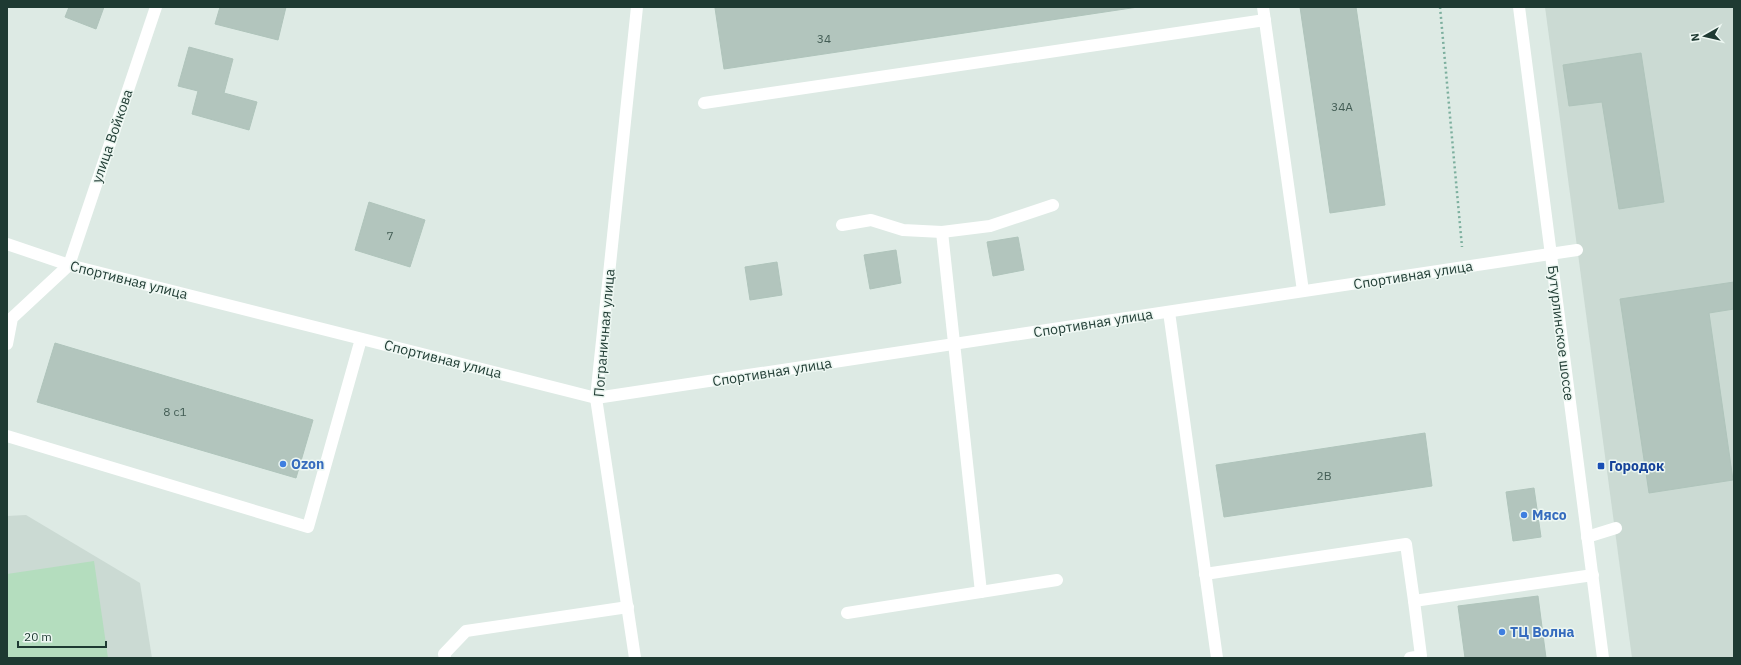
<svg xmlns="http://www.w3.org/2000/svg" width="1741" height="665" font-family="'IBM Plex Sans',sans-serif">
  <style>
    .built { fill: #cbdad3 }
    .green { fill: #b4ddbe }
    .building { fill: #b2c5bd; stroke: #afc4bb }
    .lines { fill: none; stroke-linecap: round; stroke-linejoin: round }
    .path { stroke: #7caf9e; stroke-width: 2.5; stroke-dasharray: 2 3; stroke-linecap: butt }
    .lane { stroke: #fff; stroke-width: 12 }
    .street { stroke: #fff; stroke-width: 12 }
    .secondary { stroke: #fff; stroke-width: 12 }
    .shop-dot { fill: #3f7fe0; stroke: #edf7f2; stroke-width: 1.5 }
    .transit-dot { fill: #1a4fb4; stroke: #edf7f2; stroke-width: 1.5 }
    .labels { text-anchor: middle; dominant-baseline: central; stroke-width: 3; stroke-linejoin: round; paint-order: stroke }
    .number-label { font-size: 12px; fill: #435d55 }
    .street-label { font-size: 14px; fill: #1e3a32; stroke: #edf7f2 }
    .shop-label { font-size: 14px; font-weight: bold; fill: #366cbe; stroke: #edf7f2; text-anchor: start }
    .transit-label { font-size: 14px; font-weight: bold; fill: #164399; stroke: #edf7f2; text-anchor: start }
  </style>
  <rect width="100%" height="100%" fill="#ddeae4"/>
  <g class="built">
    <polygon points="1545,7 1734,7 1734,658 1632,658"/>
    <polygon points="26,515 140,583 152,658 7,658 7,516"/>
  </g>
  <polygon class="green" points="94,561 108,658 7,658 7,574"/>
  <g class="building">
    <polygon points="69,7 104,7 96,29 65,17"/>
    <polygon points="220,7 286,7 278,40 215,24"/>
    <polygon points="719,7 1138,7 724,69 715,8"/>
    <polygon points="1300,7 1356,7 1385,205 1330,213"/>
    <polygon points="189,47 233,59 224,93 257,102 249,130 192,114 198,91 178,86"/>
    <polygon points="1641,53 1664,202 1619,209 1602,102 1569,106 1563,65"/>
    <polygon points="369,202 425,220 410,267 355,250"/>
    <polygon points="1018,237 1024,270 993,276 987,242"/>
    <polygon points="896,250 901,283 870,289 864,255"/>
    <polygon points="777,262 782,295 750,300 745,267"/>
    <polygon points="1734,282 1734,309 1709,313 1733,480 1649,493 1620,299"/>
    <polygon points="55,343 313,420 296,478 37,402"/>
    <polygon points="1425,433 1432,486 1224,517 1216,465"/>
    <polygon points="1534,488 1541,537 1513,541 1506,492"/>
    <polygon points="1538,596 1546,658 1465,658 1458,606"/>
  </g>
  <g class="lines">
    <polyline class="path" points="1440,7 1462,247"/>
    <g class="lane">
      <polyline points="1263,7 1303,291"/>
      <polyline points="704,103 1265,20"/>
      <polyline points="842,225 871,220 903,230 942,232 990,226 1053,205"/>
      <polyline points="942,232 981,592"/>
      <polyline points="1550,254 1577,250"/>
      <polyline points="1169,312 1217,658"/>
      <polyline points="7,344 12,318 69,265"/>
      <polyline points="7,436 308,527 361,339"/>
      <polyline points="1587,537 1616,528"/>
      <polyline points="1205,574 1406,544 1414,601 1593,575"/>
      <polyline points="847,613 1057,580"/>
      <polyline points="445,658 444,654 466,631 628,607"/>
      <polyline points="635,658 596,398 637,7"/>
      <polyline points="1410,658 1421,656 1414,601"/>
    </g>
    <g class="street">
      <polyline points="7,244 69,265 596,398 1550,254"/>
      <polyline points="69,265 156,7"/>
    </g>
    <polyline class="secondary" points="1519,7 1603,658"/>
  </g>
  <g class="shop-dot">
    <circle cx="283" cy="464" r="4"/>
    <circle cx="1524" cy="515" r="4"/>
    <circle cx="1502" cy="632" r="4"/>
  </g>
  <rect class="transit-dot" x="1597" y="462" width="8" height="8" rx="2"/>
  <g class="labels">
    <g class="number-label">
      <text x="824" y="38">34</text>
      <text x="1342" y="106">34А</text>
      <text x="390" y="235">7</text>
      <text x="175" y="411">8 с1</text>
      <text x="1324" y="475">2В</text>
    </g>
    <g class="street-label">
      <text transform="translate(112 136) rotate(-71)">улица Войкова</text>
      <text transform="translate(1413 275) rotate(-9)">Спортивная улица</text>
      <text transform="translate(129 280) rotate(14)">Спортивная улица</text>
      <text transform="translate(1093 323) rotate(-9)">Спортивная улица</text>
      <text transform="translate(604 333) rotate(-85)">Пограничная улица</text>
      <text transform="translate(1561 333) rotate(83)">Бутурлинское шоссе</text>
      <text transform="translate(443 359) rotate(14)">Спортивная улица</text>
      <text transform="translate(772 372) rotate(-9)">Спортивная улица</text>
    </g>
    <g class="shop-label">
      <text x="291" y="464">Ozon</text>
      <text x="1532" y="515">Мясо</text>
      <text x="1510" y="632">ТЦ Волна</text>
    </g>
    <g class="transit-label">
      <text x="1609" y="466">Городок</text>
    </g>
  </g>
  <rect width="1741" height="665" fill="none" stroke="#1e3a32" stroke-width="16"/>
  <g transform="translate(1705 36) rotate(262)" stroke="#edf7f2" stroke-width="3" paint-order="stroke">
  <path d="M0-3L7 15L0 10L-7 15Z" fill="#1e3a32"/>
  <text y="-6" font-size="11" font-weight="bold" text-anchor="middle" fill="#1e3a32">N</text>
  </g>
  <path d="M18 641v6h88v-6" fill="none" stroke="#1e3a32" stroke-width="2"/>
  <text x="24" y="641" font-size="12" fill="#1e3a32" stroke="#edf7f2" stroke-width="3" paint-order="stroke">20 m</text>
</svg>
